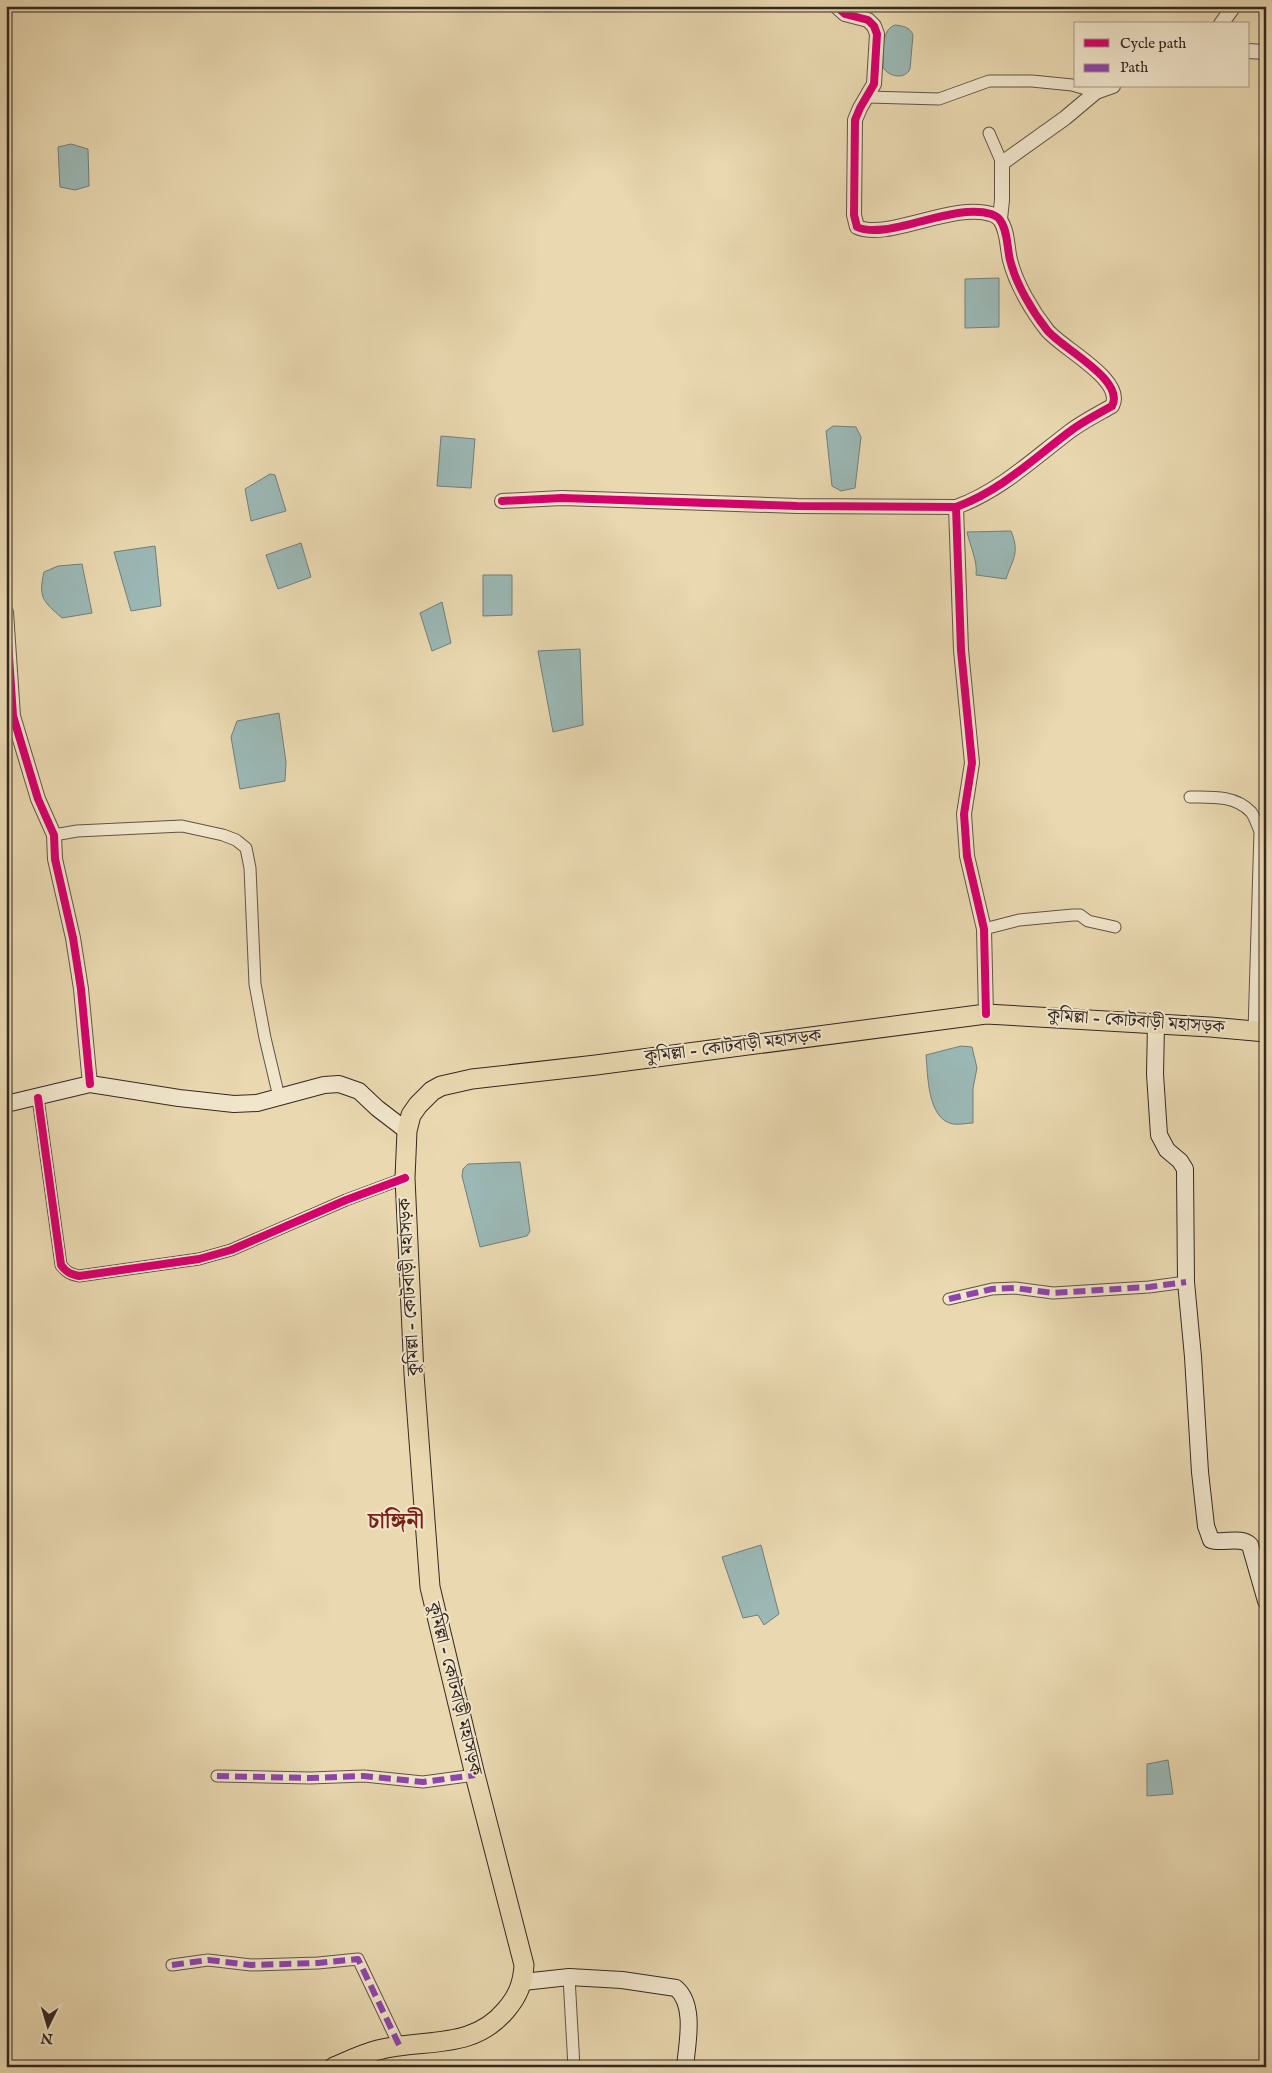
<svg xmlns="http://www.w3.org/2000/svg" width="1272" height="2073" font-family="'IM FELL English','Noto Serif Bengali',serif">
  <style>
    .water { fill: #9bb8b5; stroke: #727e7a }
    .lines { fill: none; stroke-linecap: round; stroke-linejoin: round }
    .minor-casing { stroke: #615446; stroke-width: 13 }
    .tertiary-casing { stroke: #615446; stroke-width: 16 }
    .secondary-casing { stroke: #342822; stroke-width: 18 }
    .primary-casing { stroke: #342822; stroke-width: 21 }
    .minor { stroke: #f1e6cc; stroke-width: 11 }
    .tertiary { stroke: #f1e6cc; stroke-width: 14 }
    .secondary { stroke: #f1e6cc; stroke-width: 16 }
    .primary { stroke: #e9d8b0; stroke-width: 19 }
    .quiet { stroke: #8e44ad; stroke-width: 6; stroke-dasharray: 12 6; stroke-linecap: butt }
    .cycleway-casing { stroke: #f1e6cc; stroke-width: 11 }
    .cycleway { stroke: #d6006c; stroke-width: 8 }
    .labels { text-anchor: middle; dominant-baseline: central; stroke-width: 4; stroke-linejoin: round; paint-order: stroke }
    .street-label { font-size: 18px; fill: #342822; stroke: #f1e6cc }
    .district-label { font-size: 22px; font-weight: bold; fill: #7a1f14; stroke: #f1e6cc }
  </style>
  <rect width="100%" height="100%" fill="#e9d8b0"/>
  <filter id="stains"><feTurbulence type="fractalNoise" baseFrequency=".004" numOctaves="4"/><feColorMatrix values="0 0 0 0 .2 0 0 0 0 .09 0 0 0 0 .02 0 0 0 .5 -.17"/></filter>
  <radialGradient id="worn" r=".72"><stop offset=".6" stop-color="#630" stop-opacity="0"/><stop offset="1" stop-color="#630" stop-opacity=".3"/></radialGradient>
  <g class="water">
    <path d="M895 25C903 26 910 27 913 35L910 69C905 80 888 77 883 67 884 54 880 30 895 25Z"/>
    <polygon points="71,144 88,149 89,186 75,190 60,187 58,147"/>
    <polygon points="999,278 999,327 965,328 965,279"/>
    <polygon points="833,426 856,427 861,437 855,488 841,491 832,486 826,431"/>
    <polygon points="441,436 475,439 471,488 437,486"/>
    <polygon points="270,474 275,475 286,511 251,521 245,489"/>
    <path d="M1011 531C1020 553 1013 558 1006 579L976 575C978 562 970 546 967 532Z"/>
    <polygon points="301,543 311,577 278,589 266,555"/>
    <polygon points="155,546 161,606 131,611 114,552"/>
    <path d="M82 564 92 613 62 618C43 601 38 598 44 572L58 566Z"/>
    <polygon points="483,575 512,575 512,615 483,616"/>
    <polygon points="442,602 451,643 432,651 420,613"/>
    <polygon points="580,649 583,725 553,732 538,651"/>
    <polygon points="279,713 286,762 285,781 240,789 231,737 237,721"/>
    <path d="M961 1046 972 1047 977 1068 973 1088V1123C967 1123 959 1125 953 1124 927 1119 928 1075 926 1055Z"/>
    <polygon points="520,1162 530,1231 527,1236 480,1247 462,1176 463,1169 468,1164"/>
    <polygon points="761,1545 779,1614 764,1625 758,1615 743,1618 722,1557"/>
    <polygon points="1168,1760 1173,1794 1147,1796 1147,1764"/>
  </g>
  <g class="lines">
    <g class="minor-casing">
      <g id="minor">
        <polyline points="868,97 939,99 989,81 1032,81 1072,85 1096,92"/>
        <polyline points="989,133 1002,163"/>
        <path d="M1190 797C1211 797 1235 795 1251 812 1255 817 1257 825 1260 831L1254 1031"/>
        <polyline points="54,835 77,831 182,826 223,835 236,840 246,848 250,868 255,984 265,1038 279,1097"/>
        <polyline points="984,929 1019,920 1073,915 1080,915 1088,921 1115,927"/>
        <path d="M38 1098 61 1265C66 1272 70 1274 79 1276L199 1259 231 1250 346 1200 405 1178"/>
        <polyline points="949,1299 992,1289 1015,1288 1053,1293 1149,1287 1186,1282"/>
        <polyline points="217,1776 310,1778 364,1776 423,1782 475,1775"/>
        <polyline points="172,1965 208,1960 251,1965 318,1963 358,1959 400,2047"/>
        <polyline points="569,1977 574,2067"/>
      </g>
    </g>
    <g class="tertiary-casing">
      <g id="tertiary">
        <path d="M836 6 845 14 868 20 874 26 877 34 874 84 860 108 855 120 854 215 857 227C887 241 953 202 991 214 994 215 998 217 1000 220 1008 231 1007 248 1010 260 1016 284 1032 311 1047 330 1061 348 1126 380 1112 406 1098 414 1082 422 1069 432 1032 460 1000 491 956 507L961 650 972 763 964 814 967 856 984 929 986 1014"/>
        <polyline points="1221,24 1234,6"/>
        <polyline points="1248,51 1266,52"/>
        <polyline points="1000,219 1002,200 1002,163 1065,118 1096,92 1113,86"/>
        <polyline points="502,501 562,498 797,506 956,507"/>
        <polyline points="6,612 13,716 38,799 54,835 55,859 73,938 81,989 90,1084"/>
      </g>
    </g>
    <g class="secondary-casing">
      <g id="secondary">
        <path d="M1156 1024 1155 1074 1159 1135 1167 1150 1180 1161 1185 1169 1186 1282 1193 1357 1200 1472 1206 1526 1211 1540C1223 1544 1241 1536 1250 1545L1266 1601"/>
        <polyline points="6,1104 90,1084 179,1098 234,1104 257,1103 324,1085 339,1084 359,1091 377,1108 407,1131"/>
        <path d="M523 1982 569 1977 622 1980 676 1988C696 2005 687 2044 685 2067"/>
      </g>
    </g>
    <g class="primary-casing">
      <path id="primary" d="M334 2067C348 2061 363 2054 378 2050 424 2038 472 2051 506 2010 518 1996 523 1983 524 1965L475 1775 430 1587 414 1374 405 1178 407 1131 411 1115 418 1105 432 1091 441 1086 472 1079 596 1065 986 1014 1210 1027 1266 1032"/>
    </g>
    <use href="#minor" class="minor"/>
    <use href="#tertiary" class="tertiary"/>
    <use href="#secondary" class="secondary"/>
    <use href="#primary" class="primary"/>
    <g class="quiet">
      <polyline points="949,1299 992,1289 1015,1288 1053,1293 1149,1287 1186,1282"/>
      <polyline points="217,1776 310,1778 364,1776 423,1782 475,1775"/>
      <polyline points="172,1965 208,1960 251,1965 318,1963 358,1959 400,2047"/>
    </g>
    <g class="cycleway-casing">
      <g id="cycleway">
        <path d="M836 6 845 14 868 20 874 26 877 34 874 84 860 108 855 120 854 215 857 227C887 241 953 202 991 214 994 215 998 217 1000 220 1008 231 1007 248 1010 260 1016 284 1032 311 1047 330 1061 348 1126 380 1112 406 1098 414 1082 422 1069 432 1032 460 1000 491 956 507L961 650 972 763 964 814 967 856 984 929 986 1014"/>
        <polyline points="502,501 562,498 797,506 956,507"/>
        <polyline points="6,612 13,716 38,799 54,835 55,859 73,938 81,989 90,1084"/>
        <path d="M38 1098 61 1265C66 1272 70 1274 79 1276L199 1259 231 1250 346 1200 405 1178"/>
      </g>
    </g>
    <use href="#cycleway" class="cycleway"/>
  </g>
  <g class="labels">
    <g class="street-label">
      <text transform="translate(1136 1022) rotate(4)">কুমিল্লা - কোটবাড়ী মহাসড়ক</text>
      <text transform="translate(733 1047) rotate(-7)">কুমিল্লা - কোটবাড়ী মহাসড়ক</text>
      <text transform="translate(410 1287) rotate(-93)">কুমিল্লা - কোটবাড়ী মহাসড়ক</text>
      <text transform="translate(454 1689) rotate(76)">কুমিল্লা - কোটবাড়ী মহাসড়ক</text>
    </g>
    <g class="district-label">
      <text x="396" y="1522">চাঙ্গিনী</text>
    </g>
  </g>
  <rect width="1272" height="2073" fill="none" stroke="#e9d8b0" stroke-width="25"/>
  <rect x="8" y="8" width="1257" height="2058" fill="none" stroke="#342822" stroke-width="2.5"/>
  <rect x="12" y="12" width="1247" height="2048" fill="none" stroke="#342822"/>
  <rect x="1074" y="22" width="175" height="65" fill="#f1e6cc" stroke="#a59a88"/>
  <rect x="1084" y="39" width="25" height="8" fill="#d6006c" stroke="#a59a88"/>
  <text x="1120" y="48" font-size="15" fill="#342822">Cycle path</text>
  <rect x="1084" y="64" width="25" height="8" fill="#8e44ad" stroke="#a59a88"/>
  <text x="1120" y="72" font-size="15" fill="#342822">Path</text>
  <g transform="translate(48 2026) rotate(185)" stroke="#f1e6cc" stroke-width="4" paint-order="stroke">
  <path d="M0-4L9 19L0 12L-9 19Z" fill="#342822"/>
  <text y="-8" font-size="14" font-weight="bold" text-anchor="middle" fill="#342822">N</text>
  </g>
  <rect width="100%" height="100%" filter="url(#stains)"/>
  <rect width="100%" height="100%" fill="url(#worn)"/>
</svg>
